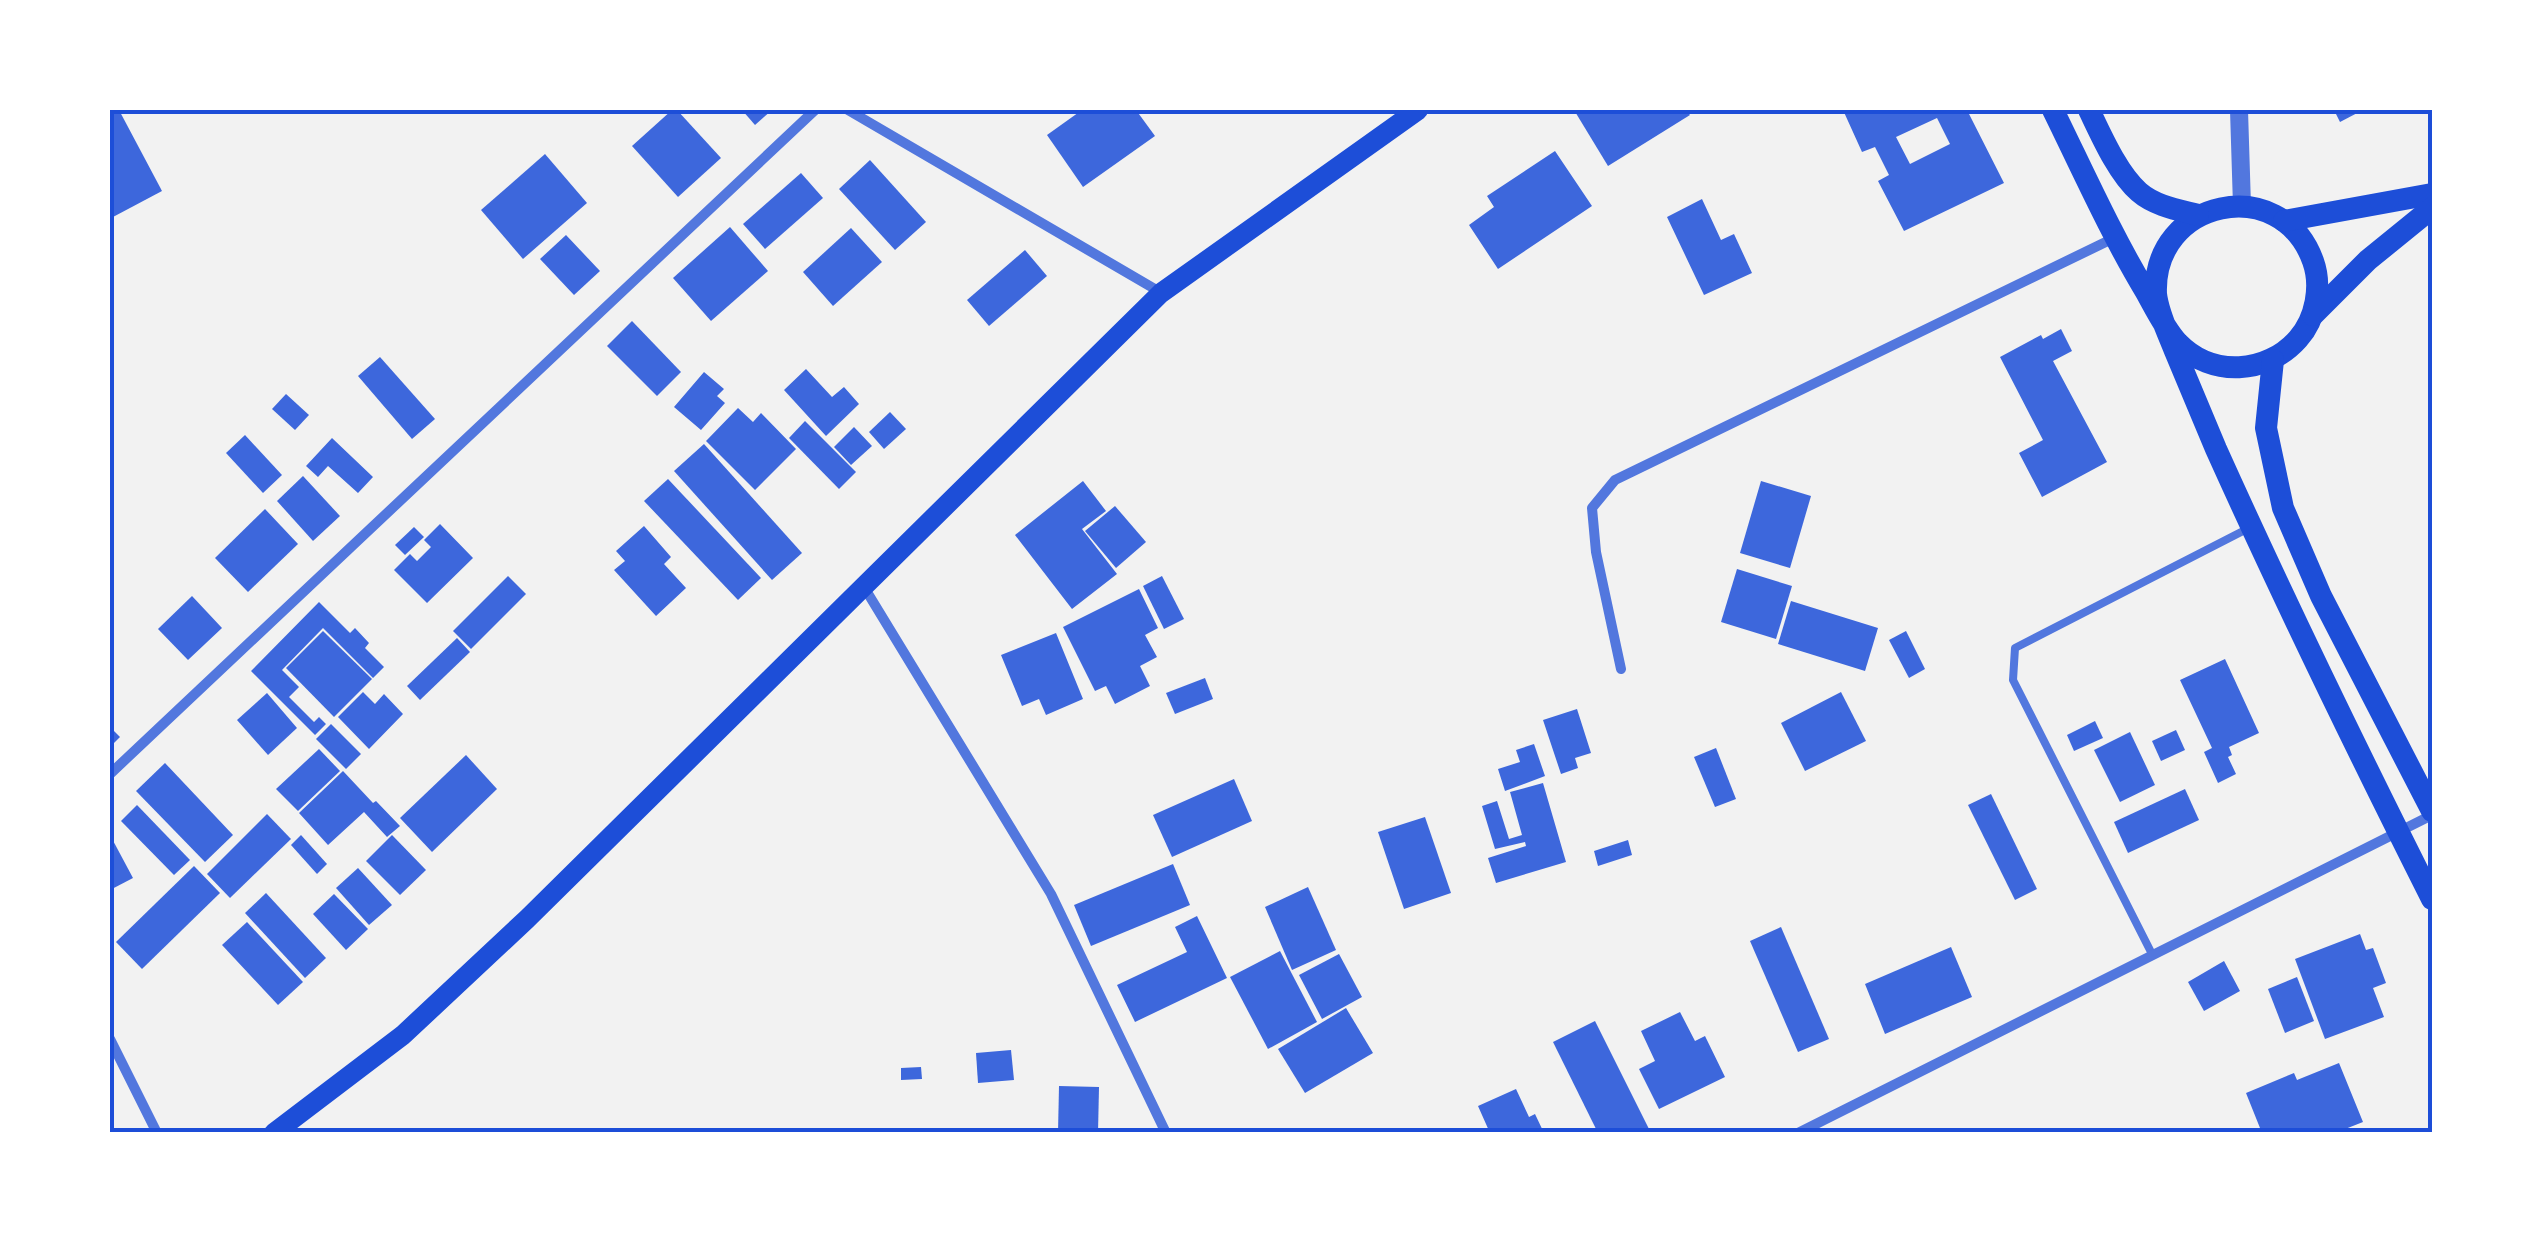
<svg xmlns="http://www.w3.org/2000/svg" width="2542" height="1243" font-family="Raleway,sans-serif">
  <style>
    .building { fill: #3d67dc; fill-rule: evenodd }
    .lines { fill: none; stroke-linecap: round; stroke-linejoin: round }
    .service { stroke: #5277de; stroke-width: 8 }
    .minor { stroke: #5277de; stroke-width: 10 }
    .tertiary { stroke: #5277de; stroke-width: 18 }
    .secondary { stroke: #1d4ed8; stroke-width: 20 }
    .primary { stroke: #1d4ed8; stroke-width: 22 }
    .neatline { fill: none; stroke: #1d4ed8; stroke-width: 4 }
  </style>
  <rect width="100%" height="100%" fill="#f2f2f2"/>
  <g class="building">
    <polygon points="110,110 119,110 162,191 113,217 110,211"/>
    <polygon points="672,110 677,110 721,158 678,197 632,146"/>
    <polygon points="742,110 772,110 755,125"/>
    <polygon points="1082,110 1136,110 1155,136 1083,187 1047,135"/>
    <polygon points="1574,110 1686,110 1690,115 1608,166"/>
    <path d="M1843 110H1967L2004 183 1904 231 1878 181 1889 175 1875 147 1862 152ZM1937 118 1950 144 1910 164 1896 137Z"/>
    <polygon points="2334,110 2363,110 2340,122"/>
    <polygon points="1555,151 1592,206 1498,269 1469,225 1494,207 1487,196"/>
    <polygon points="545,154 587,203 523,259 481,210"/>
    <polygon points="870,160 926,222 895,250 839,189"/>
    <polygon points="801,173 823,198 765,249 743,224"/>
    <polygon points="1702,199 1721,240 1734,234 1752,273 1704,295 1667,217"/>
    <polygon points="730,227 768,271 711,321 673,278"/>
    <polygon points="851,228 882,262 833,306 803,272"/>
    <polygon points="566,235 600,271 574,295 540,259"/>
    <polygon points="1025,250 1047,276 989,326 967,300"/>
    <polygon points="632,321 681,372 657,396 607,346"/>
    <polygon points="2061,329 2072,351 2053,361 2107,462 2042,497 2019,453 2043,440 2000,357 2041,335 2043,339"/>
    <polygon points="380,357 435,419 412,439 358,376"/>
    <polygon points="806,369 832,397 844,387 859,404 826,436 784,390"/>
    <polygon points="704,372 724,389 717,396 725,403 701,430 674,407"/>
    <polygon points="286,394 309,415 295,430 272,409"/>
    <polygon points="738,408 753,422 761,413 796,449 755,490 706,441"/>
    <polygon points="890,412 906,429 884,449 869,432"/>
    <polygon points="805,421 856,472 839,489 789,438"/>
    <polygon points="854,427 872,446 851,465 834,447"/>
    <polygon points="245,435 282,475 263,493 226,453"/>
    <polygon points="332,438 373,477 358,493 328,466 318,477 306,466"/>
    <polygon points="704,444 802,553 772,580 674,471"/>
    <polygon points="303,476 340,516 313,541 277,501"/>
    <polygon points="668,479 761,578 738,600 644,501"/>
    <polygon points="1083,481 1106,511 1082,529 1117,574 1072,609 1015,535"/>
    <polygon points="1761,481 1811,496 1790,568 1740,553"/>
    <polygon points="1115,506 1146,542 1116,568 1085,531"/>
    <polygon points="265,509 298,544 248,592 215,558"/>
    <polygon points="440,524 473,558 427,603 394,570 410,554 417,561 431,547 424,540"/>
    <polygon points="644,526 671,557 664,564 686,588 656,616 614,570 625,561 616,551"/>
    <polygon points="414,527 424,537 405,555 395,545"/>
    <polygon points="1737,569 1792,586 1776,639 1721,622"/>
    <polygon points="508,576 526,594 471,649 453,631"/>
    <polygon points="1162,576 1184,619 1164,629 1143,586"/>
    <polygon points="1139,589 1158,628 1145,635 1157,657 1140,666 1150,686 1115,704 1106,686 1095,691 1063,627"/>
    <polygon points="192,596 222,628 188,660 158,629"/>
    <polygon points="1791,601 1878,628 1865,671 1778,644"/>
    <polygon points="319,602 350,633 355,628 369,643 365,648 384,667 373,678 323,628 282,670 299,687 289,697 314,722 319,717 326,724 315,735 251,671"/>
    <polygon points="323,631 372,679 334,717 286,668"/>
    <polygon points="1906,631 1925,669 1909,678 1889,640"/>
    <polygon points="1056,633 1083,699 1046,715 1039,699 1022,706 1001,655"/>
    <polygon points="457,638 470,652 420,700 407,686"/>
    <polygon points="2225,659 2259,733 2229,747 2232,755 2228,757 2236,774 2218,783 2204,752 2212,748 2180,680"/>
    <polygon points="1205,678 1213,699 1175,714 1166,693"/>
    <polygon points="363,692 375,704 384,694 403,714 369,749 338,717"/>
    <polygon points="1841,692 1866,741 1805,771 1781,723"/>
    <polygon points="267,693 297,728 268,755 237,720"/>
    <polygon points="1577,709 1591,753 1575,758 1578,768 1561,774 1543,720"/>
    <polygon points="2095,721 2103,738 2074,751 2067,735"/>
    <polygon points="331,724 361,754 346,769 316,739"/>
    <polygon points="110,727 120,737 110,747"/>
    <polygon points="2176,730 2185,750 2161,761 2152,741"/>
    <polygon points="2130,732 2155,785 2120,802 2094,750"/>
    <polygon points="1534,744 1545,776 1505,791 1498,769 1520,762 1516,750"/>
    <polygon points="1716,748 1736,799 1715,807 1694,757"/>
    <polygon points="319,749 340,771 298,811 276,789"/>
    <polygon points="466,755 497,789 432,852 400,818"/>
    <polygon points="165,763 233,835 205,862 136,791"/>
    <polygon points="343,771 373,803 376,801 400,826 387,837 364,812 328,845 299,813"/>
    <polygon points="1234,779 1252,821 1172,857 1153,815"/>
    <polygon points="1543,783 1566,862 1496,883 1488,858 1526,846 1525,842 1495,849 1482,806 1497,801 1509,839 1522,835 1510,792"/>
    <polygon points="2185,789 2199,820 2128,853 2114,822"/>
    <polygon points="1991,794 2037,889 2015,900 1968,805"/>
    <polygon points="137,805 190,860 174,875 121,821"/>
    <polygon points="267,814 291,839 230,898 207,874"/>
    <polygon points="1425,817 1451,893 1404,909 1378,832"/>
    <polygon points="110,835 133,878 110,890"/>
    <polygon points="301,835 327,864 317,874 291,845"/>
    <polygon points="392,835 426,870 400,895 366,861"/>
    <polygon points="1628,840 1632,855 1598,866 1594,851"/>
    <polygon points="1173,864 1190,905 1091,946 1074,905"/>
    <polygon points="194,866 220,893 142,969 116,942"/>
    <polygon points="358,868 392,905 369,925 336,888"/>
    <polygon points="1308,887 1336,950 1292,970 1265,907"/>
    <polygon points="266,893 326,958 305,978 245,913"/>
    <polygon points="334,894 368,929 346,950 313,914"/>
    <polygon points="1197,916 1227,978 1135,1022 1117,985 1187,952 1175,927"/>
    <polygon points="247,922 303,982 278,1005 222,945"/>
    <polygon points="1781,927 1829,1039 1798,1052 1750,941"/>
    <polygon points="2360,934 2366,950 2373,948 2386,983 2373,988 2384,1017 2325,1039 2295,959"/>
    <polygon points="1951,947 1972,997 1885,1034 1865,984"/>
    <polygon points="1280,951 1317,1022 1268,1049 1230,977"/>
    <polygon points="1339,954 1362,997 1322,1019 1299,975"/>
    <polygon points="2224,961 2240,991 2204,1011 2188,982"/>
    <polygon points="2297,977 2314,1021 2285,1033 2268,989"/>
    <polygon points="1346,1008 1373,1053 1305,1093 1278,1049"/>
    <polygon points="1680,1012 1695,1041 1705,1036 1725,1077 1659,1109 1639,1069 1655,1061 1641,1031"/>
    <polygon points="1595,1021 1651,1133 1598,1133 1553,1042"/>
    <polygon points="1011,1050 1014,1080 978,1083 976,1053"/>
    <polygon points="2339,1063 2363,1122 2335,1133 2262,1133 2246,1093 2294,1073 2297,1080"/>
    <polygon points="921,1067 922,1079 901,1080 901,1068"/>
    <polygon points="1059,1086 1099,1087 1098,1133 1058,1133"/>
    <polygon points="1516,1089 1529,1117 1535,1114 1544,1133 1490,1133 1478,1106"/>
  </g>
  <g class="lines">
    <polyline class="service" points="2152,954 2013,680 2015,648 2247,529"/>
    <g class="minor">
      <polyline points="848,110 1160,292"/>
      <polyline points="864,587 1051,894 1166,1133"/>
      <polyline points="1621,669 1596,552 1592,508 1615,480 2114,238"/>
      <polyline points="110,774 815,110"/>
      <polyline points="110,1039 157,1133"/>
      <polyline points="1798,1133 2432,815"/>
    </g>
    <polyline class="tertiary" points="2239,110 2242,206"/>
    <polyline class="secondary" points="274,1133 403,1035 527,919 1161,293 1418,110"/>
    <g class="primary">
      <path d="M2053 110C2083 171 2111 234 2146 292 2155 308 2165 329 2178 343 2212 378 2267 374 2298 339 2316 319 2322 286 2313 261 2281 172 2152 199 2156 294 2158 313 2168 333 2175 351 2189 384 2202 416 2216 449 2284 600 2357 750 2432 899"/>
      <path d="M2089 110C2101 135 2118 174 2139 192 2155 206 2179 210 2198 215"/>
      <polyline points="2284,221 2432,194"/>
      <polyline points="2313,315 2368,260 2432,208"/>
      <polyline points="2273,360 2266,428 2283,508 2321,596 2432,811"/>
    </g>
  </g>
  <rect width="2542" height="1243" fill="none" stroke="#ffffff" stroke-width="225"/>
  <rect x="112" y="112" width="2318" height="1018" class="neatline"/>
</svg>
